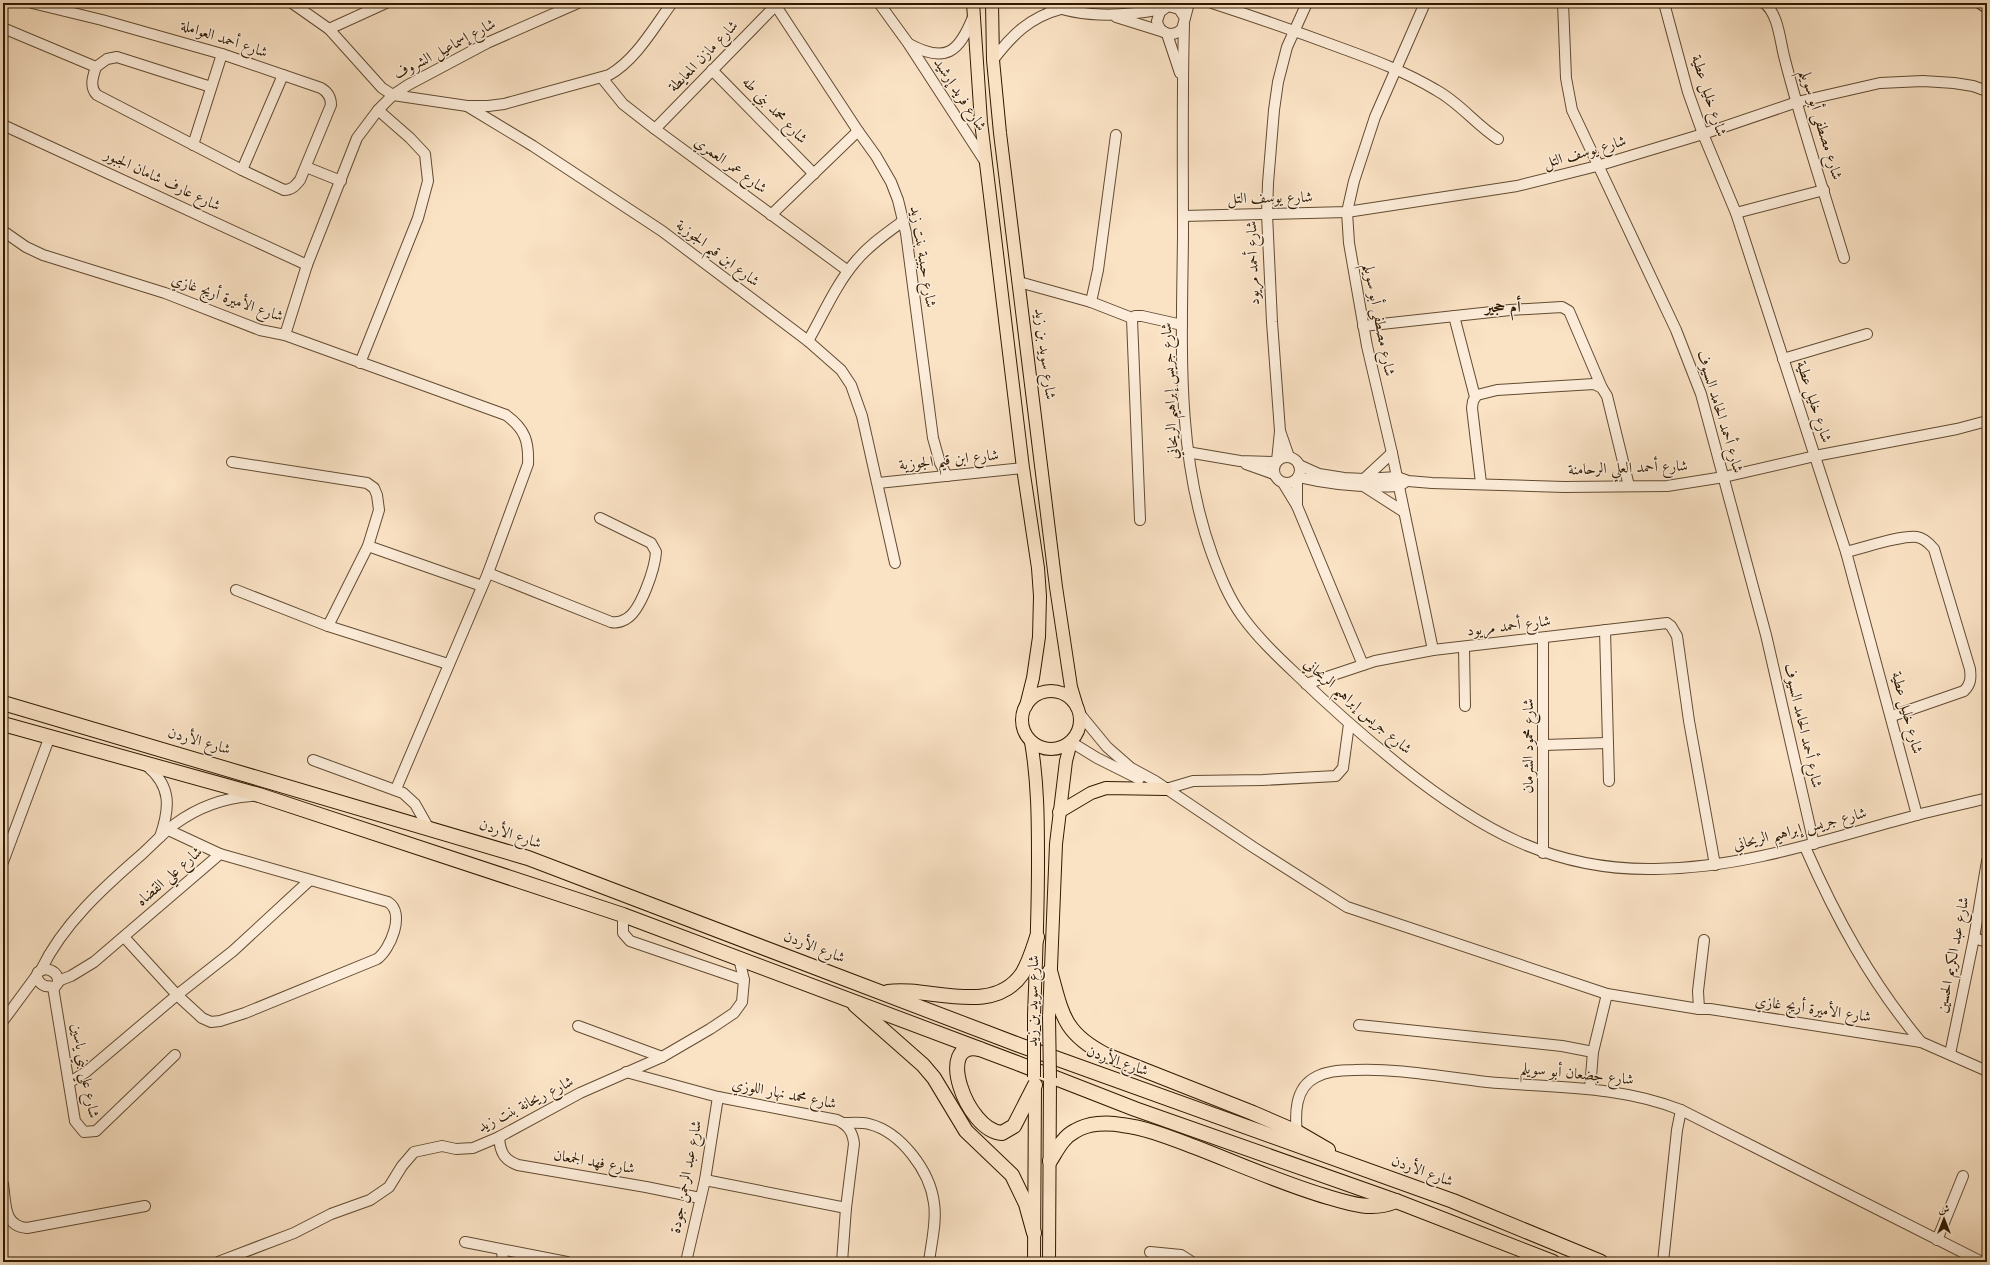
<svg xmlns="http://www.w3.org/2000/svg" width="1990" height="1265" font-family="'Old Standard TT',Amiri,serif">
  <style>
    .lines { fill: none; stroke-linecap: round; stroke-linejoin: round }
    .minor-casing { stroke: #624b31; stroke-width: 12 }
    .major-casing { stroke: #2f1900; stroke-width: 14 }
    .highway-casing { stroke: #2f1900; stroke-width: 16 }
    .minor { stroke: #fcecd9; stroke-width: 10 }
    .major { stroke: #fae2c4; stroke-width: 12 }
    .highway { stroke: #fae2c4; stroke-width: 14 }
    .major-bridge-casing { stroke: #2f1900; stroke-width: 14; stroke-linecap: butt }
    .major-bridge { stroke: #fae2c4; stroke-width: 12 }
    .labels { text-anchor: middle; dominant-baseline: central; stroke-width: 3; stroke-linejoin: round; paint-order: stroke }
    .street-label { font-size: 15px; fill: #2f1900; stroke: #fcecd9 }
    .neighbourhood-label { font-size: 16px; font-weight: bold; fill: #2f1900; stroke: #fcecd9 }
  </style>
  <rect width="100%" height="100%" fill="#fae2c4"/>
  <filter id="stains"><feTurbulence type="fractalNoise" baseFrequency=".005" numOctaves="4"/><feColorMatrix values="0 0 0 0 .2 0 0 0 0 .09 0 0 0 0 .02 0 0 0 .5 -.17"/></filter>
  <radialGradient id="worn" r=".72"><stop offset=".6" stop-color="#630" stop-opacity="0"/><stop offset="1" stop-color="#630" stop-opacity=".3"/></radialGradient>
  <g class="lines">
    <g class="minor-casing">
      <g id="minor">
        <path d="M32 3 102 20 222 54 321 88C328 92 331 97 331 105L300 180C295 186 292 190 284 190L242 170 97 95C89 87 93 76 96 67L107 59 117 57 211 87"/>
        <path d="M292 3 329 29 382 88 393 95 467 106H488L504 104 609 75C636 60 654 27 672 3"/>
        <polyline points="774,3 858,131 876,156 891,182 898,200 906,233 933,438 940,463 947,476"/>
        <polyline points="879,3 908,43 986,163"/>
        <path d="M1046 3C1081 19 1125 16 1162 9"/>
        <path d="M1212 3C1255 17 1298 32 1341 48 1374 60 1406 72 1436 90 1460 103 1475 124 1498 139"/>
        <polyline points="1425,3 1375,117 1354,181 1347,212 1349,243 1367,346 1392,453 1433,650"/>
        <polyline points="1563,3 1566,78 1572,110 1676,330 1701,394 1766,635 1814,844"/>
        <polyline points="1664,3 1688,92 1703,134 1736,213 1846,552 1917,815"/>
        <path d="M1764 3C1778 13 1780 40 1784 56 1801 124 1824 191 1844 258"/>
        <path d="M1168 6 1179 9 1185 18 1182 29C1173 38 1159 34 1157 21L1160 12 1172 3"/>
        <polyline points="1116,17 1164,32"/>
        <polyline points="1185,18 1189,3"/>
        <path d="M1184 24C1182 94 1183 164 1183 235 1182 343 1175 454 1213 557 1221 578 1229 598 1242 616 1257 637 1277 656 1296 674 1329 706 1363 736 1399 765 1478 828 1551 871 1655 869 1746 868 1830 838 1917 815 1940 809 1964 804 1987 798"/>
        <polyline points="3,28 96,67"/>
        <polyline points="329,29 386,3"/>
        <polyline points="1167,34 1180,73"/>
        <path d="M909 44C946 64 959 52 973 17"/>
        <path d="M993 60C1012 35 1030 17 1061 9"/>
        <polyline points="712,70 814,174"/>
        <polyline points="602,78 623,104 655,129 848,271"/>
        <polyline points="467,106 533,146 662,231 808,341 841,370 851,385 862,416 895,563"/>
        <polyline points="3,125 307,265"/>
        <polyline points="655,129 776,5"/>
        <polyline points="1116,135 1098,270 1091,302 1132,318"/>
        <polyline points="193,145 222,54"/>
        <polyline points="306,167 341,181"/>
        <polyline points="242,170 283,75"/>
        <polyline points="1736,213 1824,190"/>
        <polyline points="771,215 858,131"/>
        <polyline points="1183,216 1347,212 1517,186 1597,166 1703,134 1797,102 1880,83 1923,81 1954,83 1973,86 1987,91"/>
        <polyline points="3,231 26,247 43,255 165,293 260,330 285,335 307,265 357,138 378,110 393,95 408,85 487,43 578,3"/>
        <polyline points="1019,282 1091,302"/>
        <polyline points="1454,316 1475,397"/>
        <polyline points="1363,326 1510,310 1562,307 1569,311 1602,388"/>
        <path d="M285 335 506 415C525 429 529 441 528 464L488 573 396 789"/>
        <path d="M808 341C823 315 836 284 856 261 869 245 887 233 903 221"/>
        <polyline points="1783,359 1867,334"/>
        <polyline points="360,363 418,218 428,181 425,154 410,138 378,110"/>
        <polyline points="1280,431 1289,457"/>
        <polyline points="1187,452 1240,461 1276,462"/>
        <circle cx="1287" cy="470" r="13"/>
        <polyline points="1277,461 1280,431 1272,322 1267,214 1268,183 1274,110 1278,82 1287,47 1307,3"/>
        <polyline points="232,462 367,483 374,488 377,495 379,510 368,546 328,626"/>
        <polyline points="1246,464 1274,474"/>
        <polyline points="1299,465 1319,474 1344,478 1364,479 1397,477 1408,481 1432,483 1564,487 1667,486 1724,477 1815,456 1957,429 1987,421"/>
        <path d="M1298 477C1332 485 1363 488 1398 486L1404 483"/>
        <polyline points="1297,479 1297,506"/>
        <polyline points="1364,479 1392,453"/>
        <polyline points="878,483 1023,468"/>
        <polyline points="1283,483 1297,506 1363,665"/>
        <polyline points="1481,483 1472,408 1473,401 1477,395 1497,390 1594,384 1602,388 1607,396 1629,486"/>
        <polyline points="1365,487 1404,512"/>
        <polyline points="1140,520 1132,319 1135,316 1142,316 1182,325"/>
        <polyline points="368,546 482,586"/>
        <path d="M1846 552C1864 548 1900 535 1917 537 1924 538 1929 543 1934 549L1970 669C1971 678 1971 684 1964 691L1892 716"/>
        <path d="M488 573 611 622C616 623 621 622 626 619 641 611 655 568 656 552L651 543 600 518"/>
        <polyline points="236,590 328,626 448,664"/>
        <polyline points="1605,630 1609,781"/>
        <polyline points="1543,639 1543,853"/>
        <polyline points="1464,648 1465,706"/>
        <polyline points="1306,684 1375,661 1433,650 1667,623 1671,626 1677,636 1689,721 1715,865"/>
        <polyline points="1079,713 1107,747 1131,768 1155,781 1253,847 1347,907 1607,994 1699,1009"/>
        <polyline points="1071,742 1097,758 1139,779"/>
        <polyline points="1544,745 1607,743"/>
        <polyline points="313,760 403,793 415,804 428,827"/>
        <path d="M146 765C172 786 170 808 160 837"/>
        <polyline points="1163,788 1166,789 1193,781 1263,780 1336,776 1343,768 1349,724"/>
        <polyline points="164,828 220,854"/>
        <path d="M1805 847C1836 918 1871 982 1921 1042"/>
        <polyline points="3,862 50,736"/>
        <polyline points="623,915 623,933 630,941 744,980"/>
        <polyline points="1974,938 1987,942"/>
        <polyline points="1704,940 1698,991 1699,1009 1710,1009 1921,1042 1987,1071"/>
        <path d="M45 969C53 970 59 974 58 983L55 987 45 986C39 983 35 978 38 972Z"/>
        <path d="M41 970C63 924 103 888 141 855 152 845 163 833 175 824 197 808 223 798 251 796"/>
        <path d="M58 981 71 976 94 962 220 854 388 902C406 913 390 950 377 959L245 1013 220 1021 211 1022 202 1018 177 995 124 937"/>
        <polyline points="53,987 75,1121 84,1132 96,1131 175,1055"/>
        <polyline points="3,1021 37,975"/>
        <polyline points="1359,1025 1562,1046 1593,1052 1590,1089"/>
        <polyline points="578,1026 662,1057"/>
        <polyline points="1593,1052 1607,994"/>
        <polyline points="1950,1054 1974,938 1987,861"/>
        <path d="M626 1072 718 1097 837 1120C848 1125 853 1132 854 1144L846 1208 842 1262"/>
        <polyline points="70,1082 86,1072 177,995 233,951 310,880"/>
        <path d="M844 1123C852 1123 861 1122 869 1124 901 1132 930 1171 934 1203 937 1222 931 1244 929 1262"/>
        <path d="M1297 1136C1295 1115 1294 1088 1316 1077 1327 1071 1341 1070 1354 1070 1399 1068 1442 1077 1487 1082 1553 1088 1618 1085 1681 1110L1982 1262"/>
        <path d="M499 1137C500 1152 504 1160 518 1165L646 1187 700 1198"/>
        <polyline points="705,1180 846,1208"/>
        <path d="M3 1184C6 1203 3 1226 27 1228L145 1206"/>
        <polyline points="1937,1240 1963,1176"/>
        <polyline points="465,1242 567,1262"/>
        <polyline points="502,1250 503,1262"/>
        <polyline points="1150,1252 1181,1255 1192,1262"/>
        <polyline points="218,1262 294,1233 331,1214 370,1200 389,1187 402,1166 414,1152 442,1146 456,1149 473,1148 499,1137 580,1093 662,1057 710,1029 734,1013 742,1002 744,980 739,958"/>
        <polyline points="686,1262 705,1180 718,1097"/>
        <polyline points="1663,1262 1677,1130 1681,1110"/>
      </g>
    </g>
    <g class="major-casing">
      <g id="major">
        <polyline points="973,3 981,122 1023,468 1038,568 1040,596 1039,637 1033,678 1026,706"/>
        <polyline points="992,3 993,60 1000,133 1056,587 1071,687 1077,707"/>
        <polyline points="1981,3 1987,7"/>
        <circle cx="1051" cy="720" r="29"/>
        <path d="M1031 742C1038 782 1038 822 1038 863 1038 914 1036 965 1034 1015"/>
        <polyline points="1059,812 1091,793 1106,788 1166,789"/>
        <polyline points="1049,1017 1056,844 1066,761 1071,742"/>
        <polyline points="1034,1262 1035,1085"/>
        <polyline points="1049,1262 1050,1078"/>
      </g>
    </g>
    <g class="highway-casing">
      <g id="highway">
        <polyline points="3,703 528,858 1019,1045 1453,1201 1601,1262"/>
        <polyline points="3,724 259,795 623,915 1017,1063 1135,1109 1396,1201 1553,1262"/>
        <path d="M1050 971C1062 1014 1063 1033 1106 1055L1253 1113 1297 1132 1328 1150"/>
        <path d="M888 992C929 986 992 1017 1022 974 1029 963 1033 949 1037 937"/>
        <polyline points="855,1005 923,1065 934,1078 966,1131 1012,1175 1026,1204 1034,1233"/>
        <path d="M980 1049C934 1038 966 1131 1002 1133L1014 1126 1035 1085"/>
        <path d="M1050 1161C1057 1150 1063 1137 1075 1131 1088 1123 1107 1122 1122 1125 1147 1128 1171 1138 1195 1147 1239 1164 1283 1184 1328 1197 1351 1204 1373 1211 1396 1201"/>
      </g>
    </g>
    <use href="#minor" class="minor"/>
    <use href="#major" class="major"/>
    <use href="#highway" class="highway"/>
    <g class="major-bridge-casing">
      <g id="major-bridge">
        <polyline points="1049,1017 1050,1078"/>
        <polyline points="1034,1077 1034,1015"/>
      </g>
    </g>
    <use href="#major-bridge" class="major-bridge"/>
  </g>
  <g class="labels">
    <g class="street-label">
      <text transform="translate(224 40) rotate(18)">شارع أحمد العواملة</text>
      <text transform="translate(445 50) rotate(-28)">شارع إسماعيل الشروف</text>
      <text transform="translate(704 57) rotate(-46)">شارع مازن المعايطة</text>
      <text transform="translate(959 95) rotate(57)">شارع فريد إرشيد</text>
      <text transform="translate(1708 96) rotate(72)">شارع خليل عطية</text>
      <text transform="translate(774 111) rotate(46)">شارع محمد بني طه</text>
      <text transform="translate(1820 125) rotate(73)">شارع مصطفى أبو سويلم</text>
      <text transform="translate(1585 153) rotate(-16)">شارع يوسف التل</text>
      <text transform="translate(730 166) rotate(36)">شارع عمر العمري</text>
      <text transform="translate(162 181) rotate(25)">شارع عارف شامان الجبور</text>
      <text transform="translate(1270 199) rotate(-1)">شارع يوسف التل</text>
      <text transform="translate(717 254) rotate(37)">شارع ابن قيم الجوزية</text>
      <text transform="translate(922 257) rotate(81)">شارع حبيبة بنت زيد</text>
      <text transform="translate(1254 263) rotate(-92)">شارع أحمد مريود</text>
      <text transform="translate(227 299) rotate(19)">شارع الأميرة أريج غازي</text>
      <text transform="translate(1378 320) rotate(79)">شارع مصطفى أبو سويلم</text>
      <text transform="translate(1044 354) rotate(83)">شارع سويد بن زيد</text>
      <text transform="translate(1171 391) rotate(-93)">شارع جريس إبراهيم الريحاني</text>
      <text transform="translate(1813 402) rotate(72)">شارع خليل عطية</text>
      <text transform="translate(1719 412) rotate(73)">شارع أحمد الحامد السيوف</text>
      <text transform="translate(949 461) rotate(-6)">شارع ابن قيم الجوزية</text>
      <text transform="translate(1628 469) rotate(-2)">شارع أحمد العلي الرحامنة</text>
      <text transform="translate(1509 627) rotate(-7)">شارع أحمد مريود</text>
      <text transform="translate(1357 707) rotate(41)">شارع جريس إبراهيم الريحاني</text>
      <text transform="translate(1906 713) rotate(75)">شارع خليل عطية</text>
      <text transform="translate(1802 726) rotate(77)">شارع أحمد الحامد السيوف</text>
      <text transform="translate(199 742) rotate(16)">شارع الأردن</text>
      <text transform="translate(1529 746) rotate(-90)">شارع محمود الشرمان</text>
      <text transform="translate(1800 830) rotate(-14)">شارع جريس إبراهيم الريحاني</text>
      <text transform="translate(510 835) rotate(18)">شارع الأردن</text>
      <text transform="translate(170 877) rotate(-41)">شارع علي القضاه</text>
      <text transform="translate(814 948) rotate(21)">شارع الأردن</text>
      <text transform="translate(1954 955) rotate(-79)">شارع عبد الكريم الحسين</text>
      <text transform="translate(1034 1001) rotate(-89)">شارع سويد بن زيد</text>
      <text transform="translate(1813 1010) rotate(8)">شارع الأميرة أريج غازي</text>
      <text transform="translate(1117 1062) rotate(19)">شارع الأردن</text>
      <text transform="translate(84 1071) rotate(79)">شارع علي بني ياسين</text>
      <text transform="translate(1577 1075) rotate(6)">شارع جضعان أبو سويلم</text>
      <text transform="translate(784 1095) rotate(11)">شارع محمد نهار اللوزي</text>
      <text transform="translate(526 1105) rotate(-27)">شارع ريحانة بنت زيد</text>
      <text transform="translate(594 1163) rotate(10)">شارع فهد الجمعان</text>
      <text transform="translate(1422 1172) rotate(20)">شارع الأردن</text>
      <text transform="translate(687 1177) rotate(-79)">شارع عبد الرحمن جودة</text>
    </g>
    <g class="neighbourhood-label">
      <text x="1503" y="308">أم حجير</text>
    </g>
  </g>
  <rect width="1990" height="1265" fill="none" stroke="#fae2c4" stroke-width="16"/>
  <rect x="4" y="4" width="1982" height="1257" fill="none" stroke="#2f1900" stroke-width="2"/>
  <rect x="8" y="8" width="1974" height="1249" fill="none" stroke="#2f1900"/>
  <g transform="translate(1944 1219)" stroke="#fcecd9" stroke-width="3" paint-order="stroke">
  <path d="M0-3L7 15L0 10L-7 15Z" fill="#2f1900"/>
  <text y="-6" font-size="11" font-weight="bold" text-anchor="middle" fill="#2f1900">ش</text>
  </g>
  <rect width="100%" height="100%" filter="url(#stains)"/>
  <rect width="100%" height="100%" fill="url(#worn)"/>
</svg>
